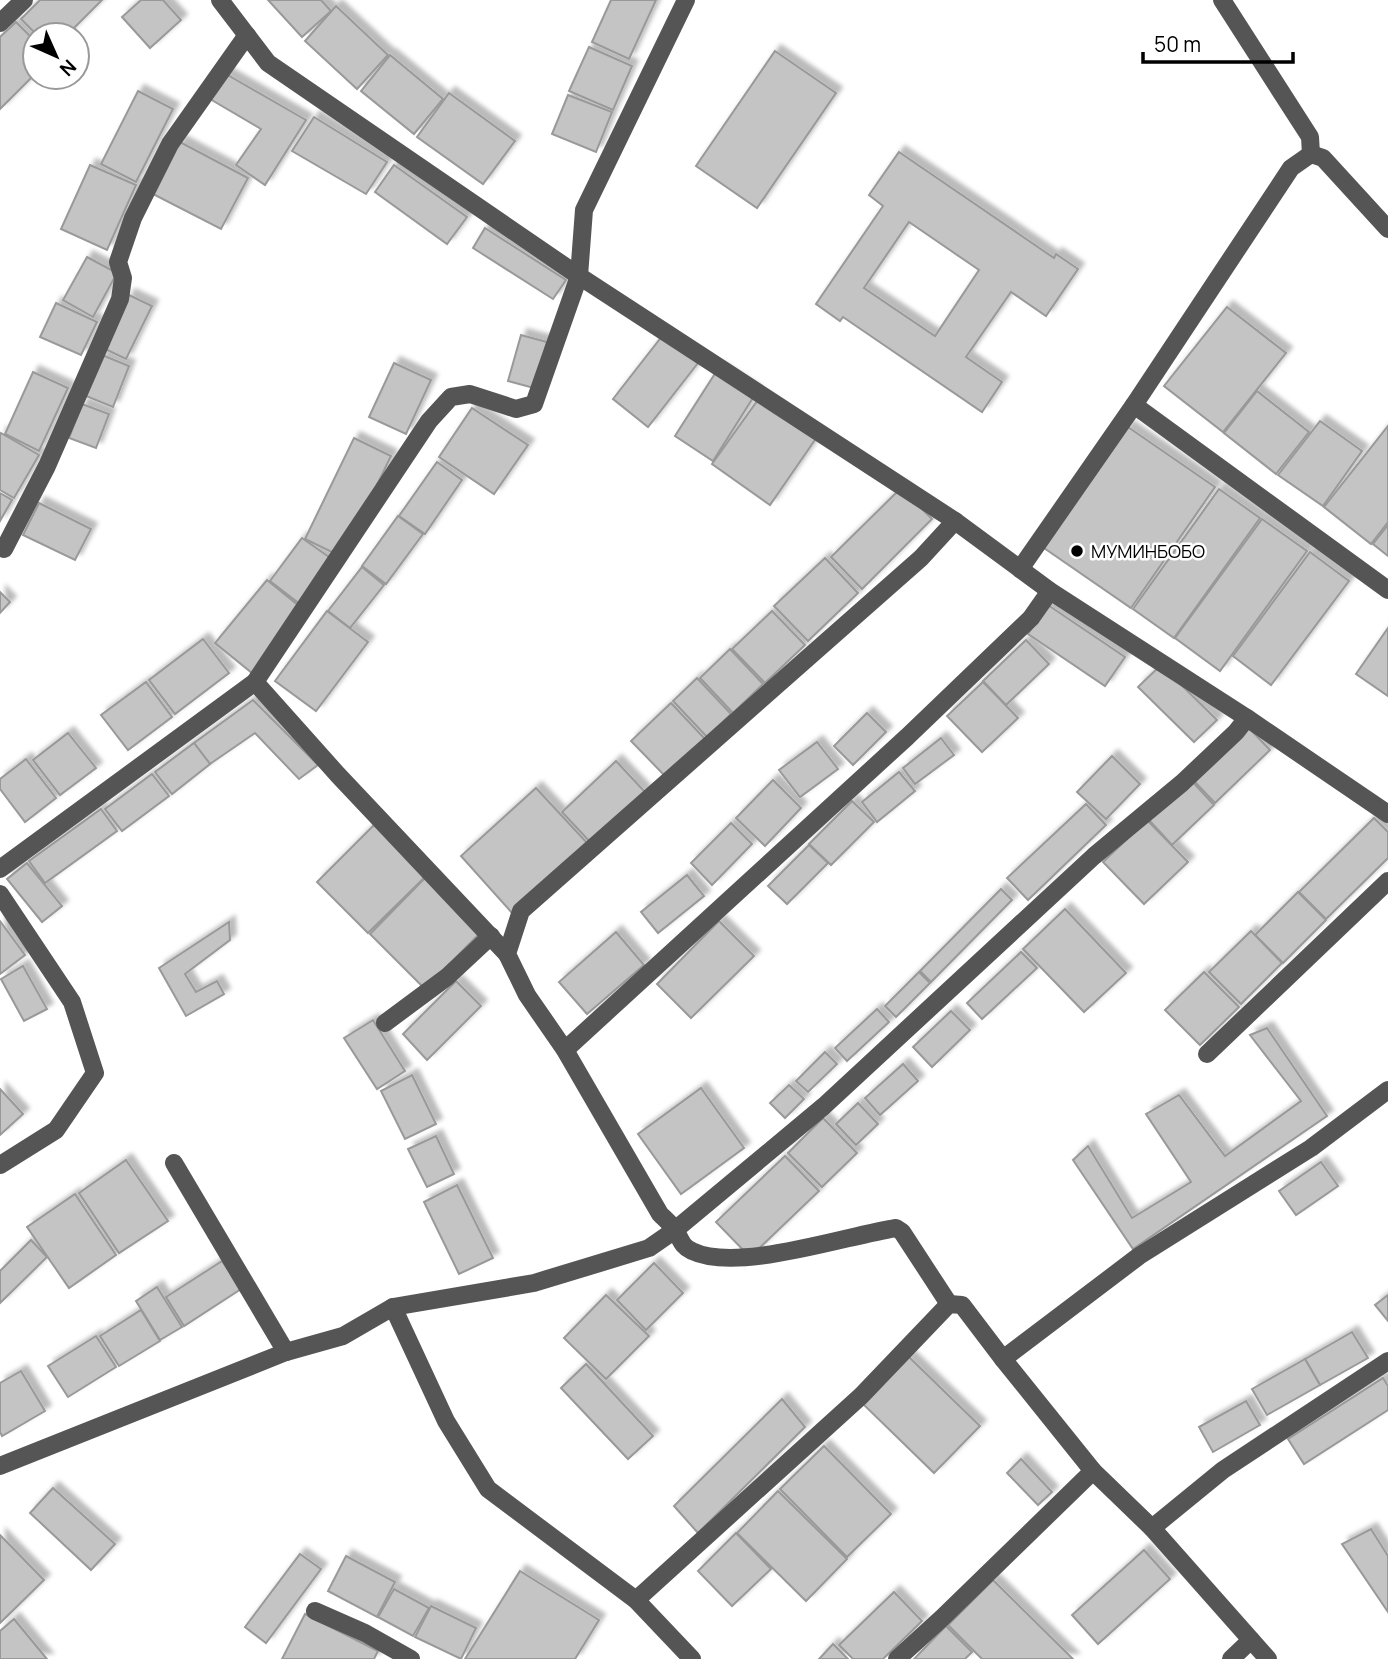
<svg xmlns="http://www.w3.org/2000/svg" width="1388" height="1659" font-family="Manrope,sans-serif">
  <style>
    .building { fill: #c4c4c4; stroke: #999; stroke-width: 2; fill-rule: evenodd; filter: url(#shadow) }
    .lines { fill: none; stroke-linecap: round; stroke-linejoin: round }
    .minor { stroke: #555; stroke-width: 18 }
    .poi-dot { fill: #000; stroke: #fff; stroke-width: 2.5 }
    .labels { text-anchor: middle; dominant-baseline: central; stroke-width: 5; stroke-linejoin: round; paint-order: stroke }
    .poi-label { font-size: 18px; fill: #000; stroke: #fff; text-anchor: start }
  </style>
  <defs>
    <filter id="shadow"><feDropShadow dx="6" dy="-6" stdDeviation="2" flood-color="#0004"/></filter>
  </defs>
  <rect width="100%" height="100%" fill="#fff"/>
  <g class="building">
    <polygon points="40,0 102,0 67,35 37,35 21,19"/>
    <polygon points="141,0 163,0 181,20 150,48 122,17"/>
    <polygon points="268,0 321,0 331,11 302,37"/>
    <polygon points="611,0 656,0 629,59 592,42"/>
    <polygon points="336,6 388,55 357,89 305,41"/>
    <polygon points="16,22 35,41 35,74 0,109 0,37"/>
    <polygon points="589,47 632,66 613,110 569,91"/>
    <polygon points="775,51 836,93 757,208 696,166"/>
    <polygon points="390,55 443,99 414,134 361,91"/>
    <polygon points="226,74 306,120 265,185 236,165 261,129 210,99"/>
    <polygon points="138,91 173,109 136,182 101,164"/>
    <polygon points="449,93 515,141 483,184 417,137"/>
    <polygon points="568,95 612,112 596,152 552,134"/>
    <polygon points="314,117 387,162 366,194 292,151"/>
    <polygon points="180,142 248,178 221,229 153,194"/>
    <path d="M899 152 1054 258 1056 254 1078 269 1046 316 1011 292 966 357 1002 382 982 412 843 317 840 321 816 304 883 206 869 195ZM909 222 979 270 935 336 864 288Z"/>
    <polygon points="90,165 136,185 107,250 61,229"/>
    <polygon points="394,165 467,217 447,244 375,192"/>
    <polygon points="485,228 566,280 553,299 473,248"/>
    <polygon points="87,257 117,273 93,317 63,300"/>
    <polygon points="129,295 152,306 126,359 103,348"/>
    <polygon points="56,303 97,322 81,355 40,337"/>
    <polygon points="1227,307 1286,353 1223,432 1164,386"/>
    <polygon points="521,335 547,342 534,388 508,381"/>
    <polygon points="663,335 698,363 648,427 613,399"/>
    <polygon points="102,355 129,366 113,407 86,396"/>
    <polygon points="394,363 431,380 406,434 369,417"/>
    <polygon points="718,369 756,393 713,461 675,436"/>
    <polygon points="33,372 68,388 39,451 5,434"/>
    <polygon points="1257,391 1309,432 1276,474 1224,433"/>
    <polygon points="760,397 817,437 770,505 712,464"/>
    <polygon points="82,404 109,414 96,448 69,438"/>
    <polygon points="472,408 528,445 494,494 439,457"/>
    <polygon points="1320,421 1362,451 1323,506 1278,475"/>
    <polygon points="1388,426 1388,522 1371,544 1324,507"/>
    <polygon points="1128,427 1215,487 1131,608 1044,548"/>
    <polygon points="1,433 39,455 14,498 0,490 0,435"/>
    <polygon points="354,438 391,456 342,557 305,539"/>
    <polygon points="437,462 462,480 425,534 399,516"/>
    <polygon points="901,488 932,519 862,589 831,557"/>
    <polygon points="1219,489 1260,518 1174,638 1133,609"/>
    <polygon points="0,493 12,500 0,521"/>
    <polygon points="39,503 91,529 75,560 23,535"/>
    <polygon points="398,516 423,534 386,584 362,566"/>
    <polygon points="1262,519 1307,551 1220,671 1175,638"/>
    <polygon points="1388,525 1388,556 1373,544"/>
    <polygon points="302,538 339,564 305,608 270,581"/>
    <polygon points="1310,552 1349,581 1271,685 1233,656"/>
    <polygon points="825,558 858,593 808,641 774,606"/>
    <polygon points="362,567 384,585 350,628 328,611"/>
    <polygon points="267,580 304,610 252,673 215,643"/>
    <polygon points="0,592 10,602 0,613"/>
    <polygon points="1048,605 1125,657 1105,686 1028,634"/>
    <polygon points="327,611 368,642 316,711 275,681"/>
    <polygon points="772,611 805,645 765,683 732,649"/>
    <polygon points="1388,628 1388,696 1356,674"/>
    <polygon points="203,639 229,673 175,714 149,680"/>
    <polygon points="1026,640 1049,664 1006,705 983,681"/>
    <polygon points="730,649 763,684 733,713 700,678"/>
    <polygon points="1161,665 1217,720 1194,742 1138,687"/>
    <polygon points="697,678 731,714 707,737 673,701"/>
    <polygon points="146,682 172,717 128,750 101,715"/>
    <polygon points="983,682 1018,718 982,752 947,716"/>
    <polygon points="253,700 318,765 299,779 255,733 210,764 194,743"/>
    <polygon points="671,703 705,739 666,777 631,741"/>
    <polygon points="867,713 886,732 853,765 834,746"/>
    <polygon points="1249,728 1270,750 1215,803 1194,781"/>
    <polygon points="68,733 96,768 60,795 33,760"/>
    <polygon points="941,738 954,755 915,784 903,768"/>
    <polygon points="817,742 838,769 800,797 779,770"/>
    <polygon points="194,743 210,764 172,794 155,772"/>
    <polygon points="1112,756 1140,784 1106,819 1077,792"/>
    <polygon points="26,759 56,798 25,822 0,789 0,779"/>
    <polygon points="616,761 645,792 591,843 562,812"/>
    <polygon points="899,772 915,791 877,822 862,802"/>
    <polygon points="152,774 169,796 122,831 105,809"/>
    <polygon points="1190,779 1214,805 1172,845 1148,819"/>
    <polygon points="773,780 801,808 765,846 736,818"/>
    <polygon points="536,788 589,845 513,914 461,856"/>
    <polygon points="852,801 874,822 831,865 809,844"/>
    <polygon points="1086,804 1106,825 1028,900 1007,878"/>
    <polygon points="101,809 117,831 45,883 29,861"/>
    <polygon points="1374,818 1388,832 1388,858 1326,919 1299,892"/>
    <polygon points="1147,820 1188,862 1144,904 1103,862"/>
    <polygon points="731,823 752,844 712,885 691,863"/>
    <polygon points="374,825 425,877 368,933 317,882"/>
    <polygon points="809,845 828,863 787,904 768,886"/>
    <polygon points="27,863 62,906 42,922 7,879"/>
    <polygon points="687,875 704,896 658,933 641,912"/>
    <polygon points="426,877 481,932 425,989 370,934"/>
    <polygon points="1001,889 1012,900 931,982 920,971"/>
    <polygon points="1298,892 1326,920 1283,963 1255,935"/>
    <polygon points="1065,909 1126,973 1084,1012 1023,949"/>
    <polygon points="0,921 25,955 0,974"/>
    <polygon points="719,921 754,956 691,1018 657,984"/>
    <polygon points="229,922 230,940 185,974 196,992 217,981 224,994 186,1016 159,968"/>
    <polygon points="1251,931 1282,963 1241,1004 1209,972"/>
    <polygon points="616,932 644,965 587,1014 559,982"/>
    <polygon points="1021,952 1037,968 982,1019 967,1003"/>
    <polygon points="23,966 47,1009 24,1021 1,979"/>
    <polygon points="919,972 930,983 896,1017 885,1006"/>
    <polygon points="1204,972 1239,1007 1200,1045 1165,1010"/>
    <polygon points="456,981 481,1006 427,1060 403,1034"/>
    <polygon points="877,1009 889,1022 847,1061 835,1048"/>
    <polygon points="951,1011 970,1030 932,1067 913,1047"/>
    <polygon points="373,1020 405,1071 377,1089 344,1038"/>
    <polygon points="1267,1028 1327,1116 1133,1249 1073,1160 1088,1146 1132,1218 1191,1182 1146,1114 1179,1095 1225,1156 1301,1101 1250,1035"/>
    <polygon points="825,1052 837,1064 808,1092 796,1081"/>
    <polygon points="903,1064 918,1081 880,1115 865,1098"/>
    <polygon points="412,1075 436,1124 405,1139 381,1091"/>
    <polygon points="789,1085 804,1099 785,1118 770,1103"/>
    <polygon points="701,1088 744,1148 681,1194 638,1134"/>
    <polygon points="0,1089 23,1114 0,1135"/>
    <polygon points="858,1103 878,1124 856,1145 836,1124"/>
    <polygon points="823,1118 857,1153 822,1187 788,1153"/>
    <polygon points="436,1136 454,1174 427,1187 408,1149"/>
    <polygon points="785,1156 819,1191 750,1257 716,1222"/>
    <polygon points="126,1160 168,1221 119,1253 79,1193"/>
    <polygon points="1321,1162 1338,1186 1296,1215 1279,1191"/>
    <polygon points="457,1185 493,1258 459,1274 424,1202"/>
    <polygon points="75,1194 116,1255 69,1288 27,1227"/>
    <polygon points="31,1240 47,1257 0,1303 0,1271"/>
    <polygon points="222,1261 241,1289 184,1326 166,1297"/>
    <polygon points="654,1263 683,1293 646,1330 617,1300"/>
    <polygon points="157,1287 182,1327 160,1340 136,1301"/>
    <polygon points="606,1295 649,1336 606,1379 564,1338"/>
    <polygon points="1388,1295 1388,1321 1375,1305"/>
    <polygon points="141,1310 160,1341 119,1366 100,1336"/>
    <polygon points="1352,1332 1368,1358 1320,1385 1305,1359"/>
    <polygon points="96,1336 116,1367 68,1397 48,1366"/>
    <polygon points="909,1357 980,1426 934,1473 863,1404"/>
    <polygon points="1305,1359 1320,1385 1267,1415 1252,1389"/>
    <polygon points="586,1364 653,1436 628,1459 561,1388"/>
    <polygon points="21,1371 45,1411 2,1436 0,1432 0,1383"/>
    <polygon points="1383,1378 1388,1386 1388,1410 1304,1464 1288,1439"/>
    <polygon points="782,1399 805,1427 698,1533 674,1506"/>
    <polygon points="1246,1401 1260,1425 1213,1452 1199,1427"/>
    <polygon points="824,1446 891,1514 847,1557 780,1489"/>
    <polygon points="1021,1459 1052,1492 1038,1505 1007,1473"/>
    <polygon points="53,1488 115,1544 91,1570 30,1513"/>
    <polygon points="778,1491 847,1559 806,1601 737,1533"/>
    <polygon points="1371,1529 1388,1556 1388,1612 1342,1544"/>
    <polygon points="736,1533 771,1569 732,1606 698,1571"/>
    <polygon points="0,1535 44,1580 0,1623"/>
    <polygon points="1144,1550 1170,1579 1098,1644 1072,1615"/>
    <polygon points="300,1554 321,1569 266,1643 245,1627"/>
    <polygon points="346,1556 395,1582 377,1617 328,1591"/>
    <polygon points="520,1571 599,1620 575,1659 465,1659"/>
    <polygon points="993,1580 1073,1659 982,1659 948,1625"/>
    <polygon points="394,1589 429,1608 413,1636 378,1617"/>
    <polygon points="894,1592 922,1621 883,1659 853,1659 839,1645"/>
    <polygon points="431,1606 476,1628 461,1659 415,1637"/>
    <polygon points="305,1614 378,1651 374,1659 282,1659"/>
    <polygon points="14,1619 47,1659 0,1659 0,1631"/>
    <polygon points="946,1626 972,1652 965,1659 914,1659"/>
    <polygon points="833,1644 848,1659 819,1659"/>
  </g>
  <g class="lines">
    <g class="minor">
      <polyline points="220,0 268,63 579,276 955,521 1050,591 1247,718 1388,814"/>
      <polyline points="1222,0 1310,137 1311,154"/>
      <polyline points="0,23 24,0"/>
      <polyline points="1134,405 1388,590"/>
      <polyline points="4,549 47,466 120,299 123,278 118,262 133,218 170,144 247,35"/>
      <polyline points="1020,569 1134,405 1291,168 1311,154 1323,158 1388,229"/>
      <polyline points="255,682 338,775 507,954"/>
      <polyline points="0,869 255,682 429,421 451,397 470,394 516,409 534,404 579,276 584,210 686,0"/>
      <polyline points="0,894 72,1002 95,1073 56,1130 0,1165"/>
      <polyline points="385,1023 447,977 491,936"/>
      <polyline points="565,1050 907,737 1031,618 1050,591"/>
      <polyline points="1207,1054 1388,881"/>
      <polyline points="174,1163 286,1352"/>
      <path d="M949 1304 902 1232 896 1228C845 1236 737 1273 692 1251 681 1246 681 1239 675 1230 672 1225 665 1219 660 1214L565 1050 527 995 507 954 521 911 921 558 955 521"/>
      <polyline points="393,1307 446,1421 488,1489 636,1600 692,1659"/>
      <polyline points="1003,1359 1093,1471 1152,1528"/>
      <polyline points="0,1466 286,1352 343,1336 393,1307 534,1283 649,1248 675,1230 824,1106 1094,856 1182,783 1236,732 1247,718"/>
      <polyline points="636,1600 861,1396 949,1304 962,1305 1003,1359 1139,1256 1311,1148 1388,1090"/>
      <polyline points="315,1611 365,1633 411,1659"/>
      <polyline points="897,1659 942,1618 1093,1471"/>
      <polyline points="1231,1659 1251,1640"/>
      <polyline points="1268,1659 1152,1528 1223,1470 1388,1361"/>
    </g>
  </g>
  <circle class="poi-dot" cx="1077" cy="551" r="7"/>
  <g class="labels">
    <g class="poi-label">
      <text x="1091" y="551">МУМИНБОБО</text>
    </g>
  </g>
  <g transform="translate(56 56) rotate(135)"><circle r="33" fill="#ffffff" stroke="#999999" stroke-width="2"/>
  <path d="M0-5L12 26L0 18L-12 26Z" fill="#000000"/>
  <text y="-10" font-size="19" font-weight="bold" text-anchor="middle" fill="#000000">N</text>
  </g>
  <path d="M1143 52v10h150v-10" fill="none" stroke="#000000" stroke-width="3.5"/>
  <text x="1154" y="52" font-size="21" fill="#000000" stroke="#ffffff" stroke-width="5" paint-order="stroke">50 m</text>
</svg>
